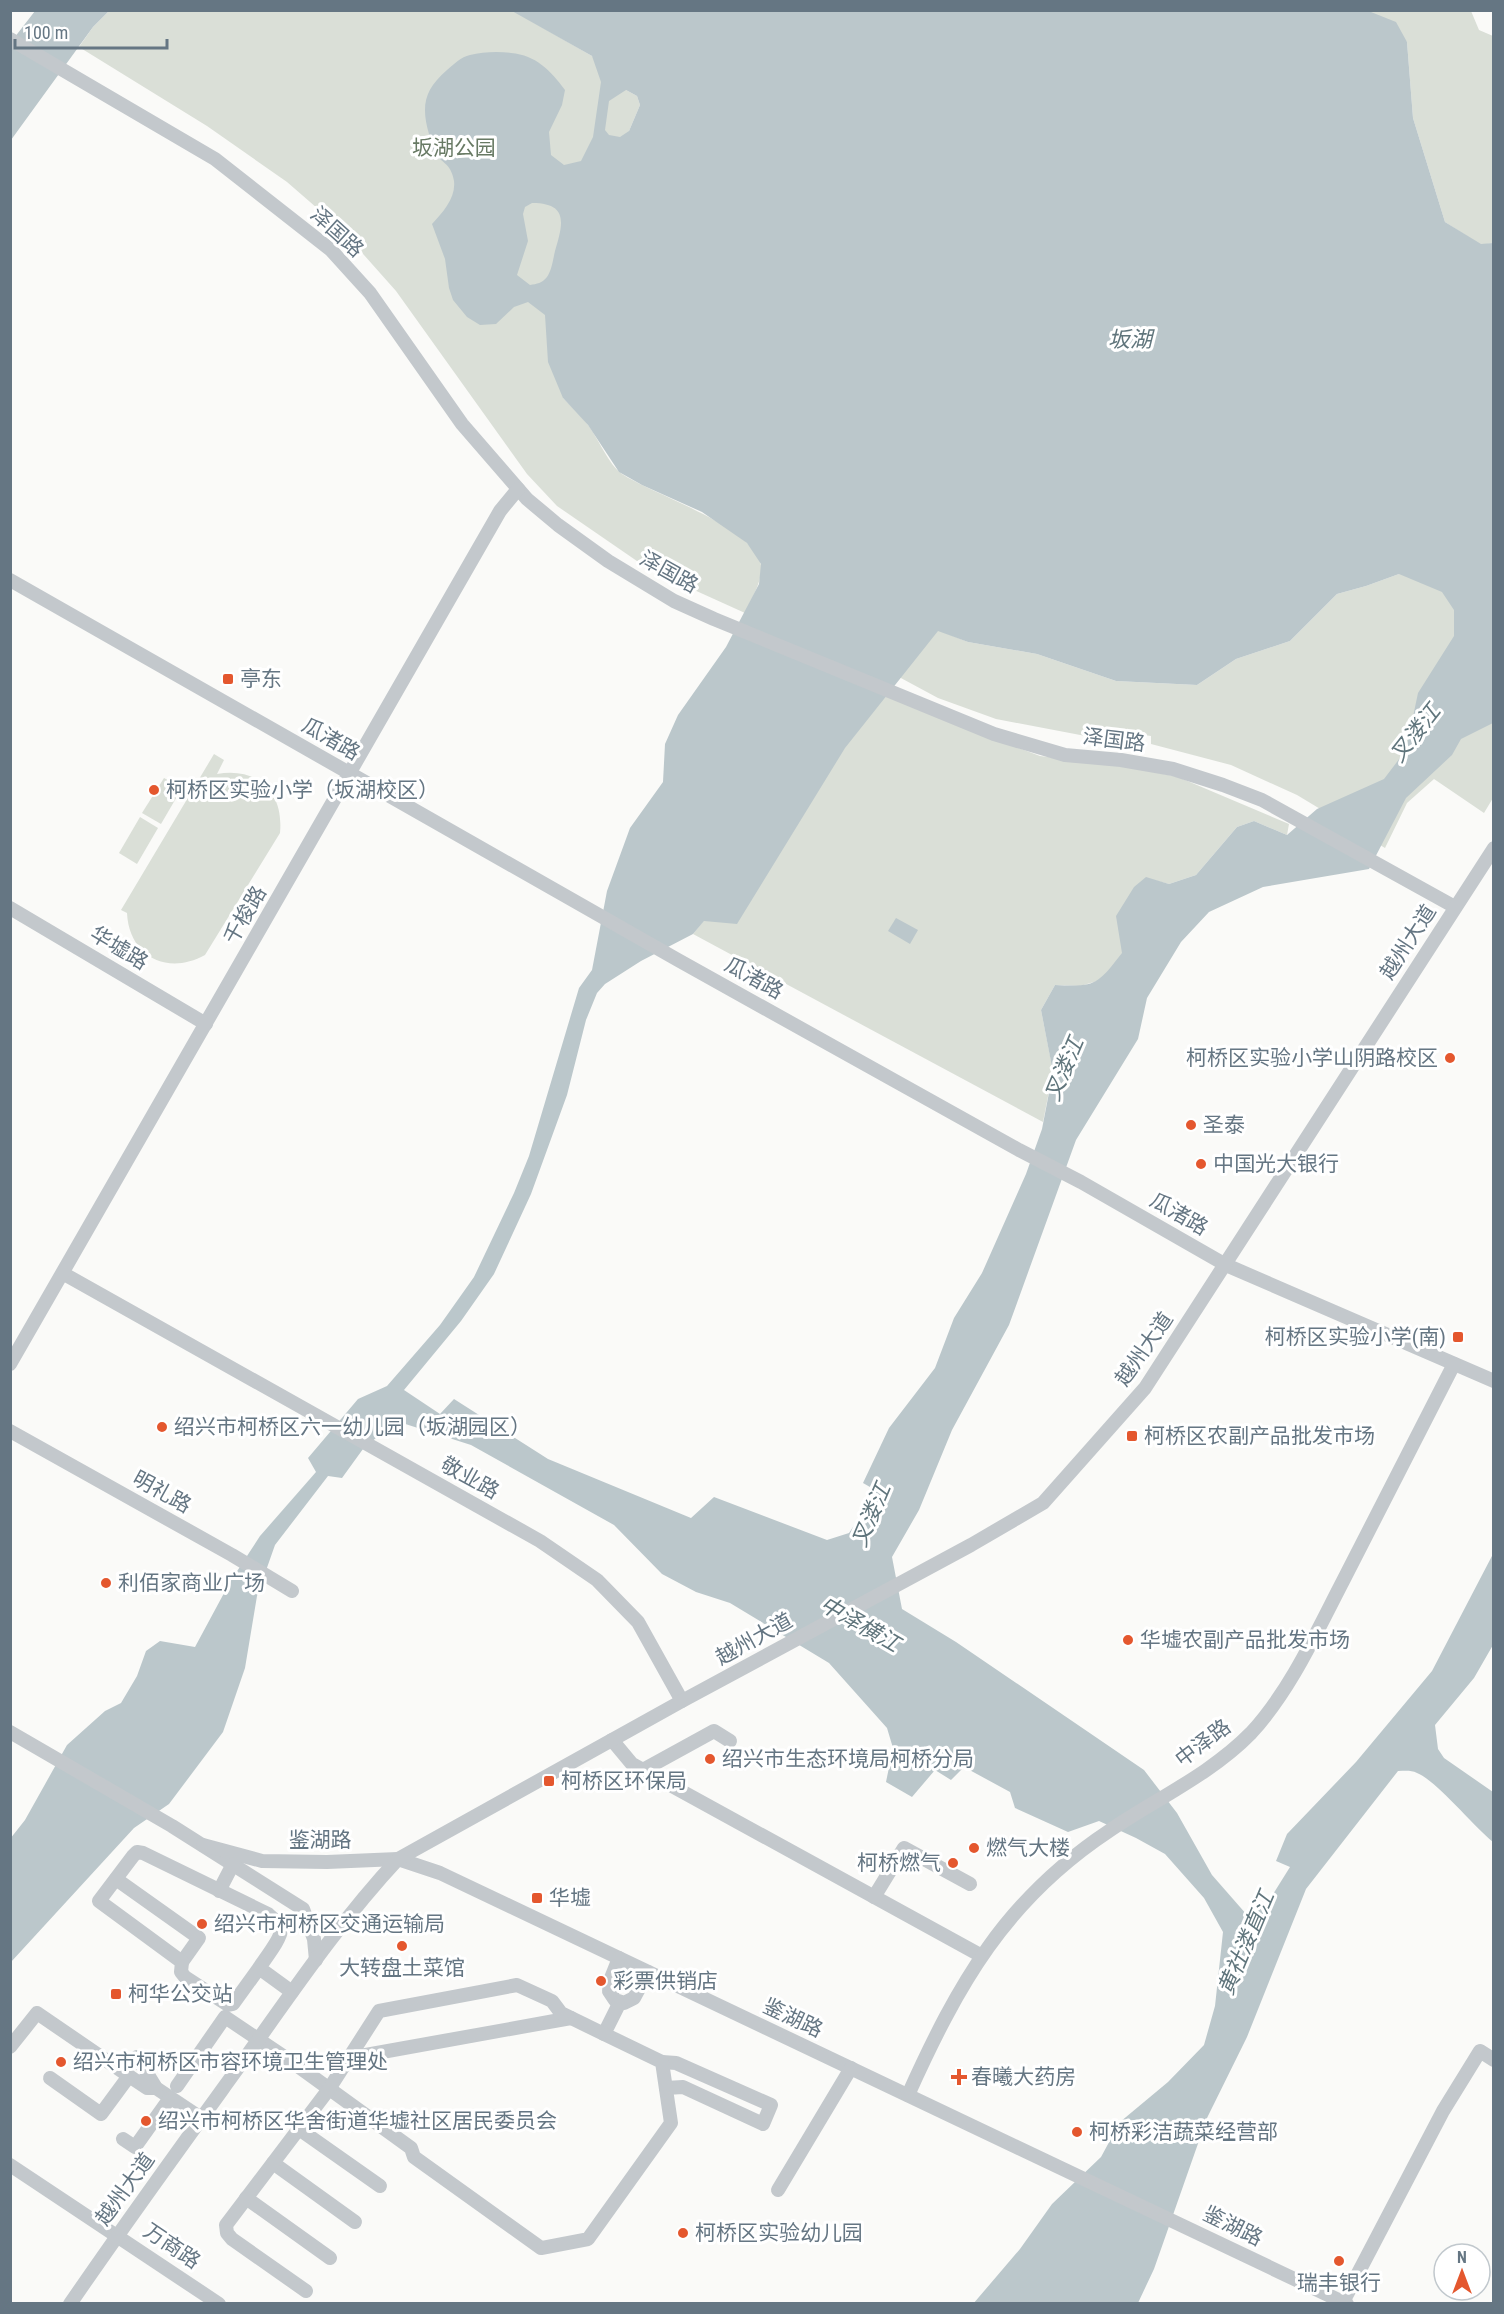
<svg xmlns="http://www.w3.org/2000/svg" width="1504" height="2314" font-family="'Roboto Condensed','Noto Sans SC',sans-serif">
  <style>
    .green { fill: #dadfd7 }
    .water { fill: #bbc7cb; fill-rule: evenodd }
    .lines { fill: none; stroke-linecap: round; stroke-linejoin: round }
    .minor { stroke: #c3c8cc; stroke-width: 14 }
    .poi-dot { fill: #e4572e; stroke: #fff; stroke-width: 2 }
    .labels { text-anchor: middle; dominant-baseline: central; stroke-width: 6; stroke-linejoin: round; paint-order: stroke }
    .park-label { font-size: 21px; fill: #687a64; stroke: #fff }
    .street-label { font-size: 21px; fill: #657683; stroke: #fff }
    .poi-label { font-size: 21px; fill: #657683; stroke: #fff; text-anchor: start }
    .water-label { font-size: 22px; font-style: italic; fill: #60757c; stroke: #fff }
  </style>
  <rect width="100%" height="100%" fill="#fafaf8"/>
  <g class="green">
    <path d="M512 10 592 56 626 90 637 96 640 105 629 131 563 398C571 407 581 415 588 425 598 438 609 465 622 474 652 494 755 527 761 565 763 581 751 599 745 613L650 570 557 506 527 474 396 291 340 228 287 182 207 126 79 47 93 27 109 11Z"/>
    <polygon points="1365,11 1471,11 1479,30 1493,36 1493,243 1481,245 1445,222 1413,118 1407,42"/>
    <polygon points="1493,572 1493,798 1484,813 1434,779 1407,803 1385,848 1297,795 1231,765 1151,744 1151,736 1105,729 1096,738 996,719 938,698 899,677 938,630 968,642 1037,654 1116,681 1197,685 1236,659 1290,641 1337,594 1366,586 1399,574"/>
    <polygon points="887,693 963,727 1040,756 1129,767 1178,777 1289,824 1287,835 1254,821 1237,827 1196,875 1169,884 1146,878 1123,959 1101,980 1080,986 1055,985 1041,1010 1053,1071 1043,1122 693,934"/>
    <path d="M214 754 224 760 217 774C258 767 284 792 280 833L205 955C167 976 129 956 127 913L121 910Z"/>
    <polygon points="164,778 182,788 161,824 142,813"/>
    <polygon points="140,817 158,828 137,864 119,853"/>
  </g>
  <g class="water">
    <path d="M1366 10 1396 22 1407 42 1413 118 1445 222 1481 244 1493 243V723L1461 739 1452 755 1406 798 1369 869 1263 887 1209 912 1181 942 1147 998 1138 1039 1076 1140 1009 1325 952 1430 919 1510 892 1557 902 1609 956 1642 1144 1770 1177 1813 1212 1875 1247 1915 1265 1907 1290 1867 1276 1861 1287 1834 1356 1762 1432 1671 1493 1554V1645L1474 1678 1435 1725 1438 1749 1444 1758 1493 1792V1842C1472 1825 1437 1781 1417 1773 1411 1770 1405 1771 1398 1771L1306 1889 1247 2037 1207 2118 1154 2269 1138 2303 973 2304 1020 2249 1052 2204 1101 2157 1120 2122 1168 2082 1204 2045 1215 2006 1223 1932 1204 1898 1165 1854 1136 1838 1099 1821 1068 1832 1015 1808 1010 1792 964 1767 951 1780 935 1770 912 1797 886 1782 893 1748 887 1728 829 1663 730 1603 696 1592 662 1574 614 1525 471 1445 396 1421 363 1449 342 1478 328 1476 275 1545 257 1596 245 1668 223 1732 169 1804 134 1828 11 1962 10 1839 25 1820 67 1745 105 1711 121 1703 137 1676 146 1651 160 1641 195 1647 230 1582 260 1536 316 1472 308 1458 358 1399 387 1386 440 1325 474 1277 514 1193 529 1156 579 988 592 970 607 891 630 828 663 782 665 744 678 715 726 647 759 584 761 564 747 543 702 512 642 485 619 472 588 425 563 398 548 362 545 315 528 302 514 307 496 324 480 325 467 317 453 300 449 288 445 259 432 224C443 212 456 198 454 181 451 162 439 162 434 152 431 147 431 140 429 134 421 106 424 90 447 70 454 64 461 57 470 55 482 52 498 51 511 53 536 55 551 71 565 90L562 105 549 132 551 155 564 165 581 161 593 137 601 82 592 56 512 11ZM626 90 637 96 640 105 629 131 620 137 609 135 605 130 609 101ZM532 203C569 203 563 224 555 251 553 259 552 270 547 277 542 283 537 284 530 285L517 275 528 241 523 214 525 207ZM1399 574 1442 592 1454 610V636L1418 693 1406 750 1384 779 1317 809 1287 835 1254 821 1237 827 1196 875 1169 884 1146 877 1134 887 1116 916 1122 953C1097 985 1096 987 1055 985L1041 1010 1053 1072 1042 1129 1026 1174 982 1273 954 1318 935 1368 889 1428 863 1483 877 1491 849 1533 827 1540 714 1497 691 1518 548 1459 454 1399 440 1414 404 1390 461 1321 494 1274 531 1194 567 1095 586 1020 597 993 605 984 641 961 693 934 704 921 737 924 845 748 938 631 968 642 1037 654 1116 681 1197 685 1236 659 1290 641 1337 594 1366 586Z"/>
    <polygon points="35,11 109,11 93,27 11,140 11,42"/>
    <polygon points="896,918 918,930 910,944 888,931"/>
  </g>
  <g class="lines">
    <g class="minor">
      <polyline points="10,39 215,159 331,250 370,293 462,424 527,499 558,525 608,561 674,601 714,619 994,734 1065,755 1121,760 1173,769 1223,785 1262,800 1455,907"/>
      <polyline points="10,580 678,960 1019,1150 1081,1182 1226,1265 1494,1381"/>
      <polyline points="10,908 206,1024"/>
      <polyline points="64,1274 540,1541 597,1580 638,1622 682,1701"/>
      <polyline points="10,1364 500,511 518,489"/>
      <polyline points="10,1431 232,1555 292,1591"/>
      <polyline points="10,1732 172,1826 303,1909 314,1939 316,1960"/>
      <polyline points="612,1740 632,1764 980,1955"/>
      <polyline points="643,1770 714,1731 730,1741"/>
      <polyline points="203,1845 262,1861 327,1862 398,1859 440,1873 1347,2304"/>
      <polyline points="116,1879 199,1938 182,1962"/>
      <polyline points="219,1891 233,1864"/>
      <polyline points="874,1897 904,1848 970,1884"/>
      <polyline points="619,1958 611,1978 609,1991 615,2000 624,2003 634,1998 648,1972"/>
      <path d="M259 1968 233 2004 228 2005 185 1977 181 1972 182 1962 99 1901 133 1856 137 1852 143 1853 268 1914C272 1918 280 1923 281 1929 282 1938 264 1960 259 1968L292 1992"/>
      <polyline points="10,2047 37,2013 129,2076"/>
      <polyline points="137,2057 156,2088 201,2118"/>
      <polyline points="349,2058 571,2018"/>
      <polyline points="662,2062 676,2063 771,2105 763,2124 683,2087 666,2088"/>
      <polyline points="50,2078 101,2114 129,2076 147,2088 156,2088"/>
      <polyline points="177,2086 225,2017 295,2064 411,2148 414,2157 541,2248 588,2239 671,2123 662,2062 604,2034 620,2002"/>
      <path d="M908 2095C958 1984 1005 1900 1109 1831 1156 1799 1211 1774 1251 1733 1290 1691 1317 1631 1343 1581 1380 1508 1417 1436 1454 1364"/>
      <polyline points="299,2129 380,2186"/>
      <polyline points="123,2139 135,2147 170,2098"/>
      <polyline points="273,2163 355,2222"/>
      <polyline points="10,2165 219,2304"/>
      <polyline points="778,2190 851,2068"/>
      <polyline points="246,2198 330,2258"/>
      <polyline points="306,2291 232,2239 227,2233 226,2225 329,2089 379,2011 517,1985 552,2001 561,2013 604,2034"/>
      <polyline points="1343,2302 1443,2111 1480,2051 1494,2060"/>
      <path d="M70 2304C128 2219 188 2137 248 2054 295 1988 342 1919 398 1859L682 1701 971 1545 1043 1503 1145 1388 1494 848"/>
    </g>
  </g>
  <g class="poi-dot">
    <rect x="222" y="673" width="12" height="12" rx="3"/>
    <circle cx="154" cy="790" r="6"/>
    <circle cx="1450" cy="1058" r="6"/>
    <circle cx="1191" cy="1125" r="6"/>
    <circle cx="1201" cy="1164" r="6"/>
    <rect x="1452" y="1331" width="12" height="12" rx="3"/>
    <circle cx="162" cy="1427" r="6"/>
    <rect x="1126" y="1430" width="12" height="12" rx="3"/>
    <circle cx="106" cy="1583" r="6"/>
    <circle cx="1128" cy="1640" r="6"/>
    <circle cx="710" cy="1759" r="6"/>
    <rect x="543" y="1775" width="12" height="12" rx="3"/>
    <circle cx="974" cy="1848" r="6"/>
    <circle cx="953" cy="1863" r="6"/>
    <rect x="531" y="1892" width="12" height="12" rx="3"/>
    <circle cx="202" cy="1924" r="6"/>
    <circle cx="402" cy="1946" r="6"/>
    <circle cx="601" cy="1981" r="6"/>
    <rect x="110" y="1988" width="12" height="12" rx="3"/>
    <circle cx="61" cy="2062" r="6"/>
    <path d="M956 2068h6v6h6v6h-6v6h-6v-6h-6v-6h6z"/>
    <circle cx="146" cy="2121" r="6"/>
    <circle cx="1077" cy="2132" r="6"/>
    <circle cx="683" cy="2233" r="6"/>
    <circle cx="1339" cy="2261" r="6"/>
  </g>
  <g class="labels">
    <g class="park-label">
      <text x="454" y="148">坂湖公园</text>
    </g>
    <g class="street-label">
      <text transform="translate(337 232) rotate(42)">泽国路</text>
      <text transform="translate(669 572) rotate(29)">泽国路</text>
      <text transform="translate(331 739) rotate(30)">瓜渚路</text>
      <text transform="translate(1114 740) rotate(7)">泽国路</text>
      <text transform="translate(245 915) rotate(-60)">千梭路</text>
      <text transform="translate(1408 942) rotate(-57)">越州大道</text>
      <text transform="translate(119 948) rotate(31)">华墟路</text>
      <text transform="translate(754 978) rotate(29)">瓜渚路</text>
      <text transform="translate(1179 1214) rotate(30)">瓜渚路</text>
      <text transform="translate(1144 1349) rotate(-55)">越州大道</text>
      <text transform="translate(470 1478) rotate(29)">敬业路</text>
      <text transform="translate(162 1492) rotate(29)">明礼路</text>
      <text transform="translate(754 1639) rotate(-29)">越州大道</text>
      <text transform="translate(1203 1743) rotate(-37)">中泽路</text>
      <text x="320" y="1840">鉴湖路</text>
      <text transform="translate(793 2018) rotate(25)">鉴湖路</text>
      <text transform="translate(125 2189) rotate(-54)">越州大道</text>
      <text transform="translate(1233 2226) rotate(26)">鉴湖路</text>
      <text transform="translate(172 2246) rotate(34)">万商路</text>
    </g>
    <g class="poi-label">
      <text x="240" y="679">亭东</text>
      <text x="166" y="790">柯桥区实验小学（坂湖校区）</text>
      <text x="1438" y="1058" text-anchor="end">柯桥区实验小学山阴路校区</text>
      <text x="1203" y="1125">圣泰</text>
      <text x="1213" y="1164">中国光大银行</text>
      <text x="1446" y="1337" text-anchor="end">柯桥区实验小学(南)</text>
      <text x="174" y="1427">绍兴市柯桥区六一幼儿园（坂湖园区）</text>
      <text x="1144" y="1436">柯桥区农副产品批发市场</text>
      <text x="118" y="1583">利佰家商业广场</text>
      <text x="1140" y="1640">华墟农副产品批发市场</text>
      <text x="722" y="1759">绍兴市生态环境局柯桥分局</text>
      <text x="561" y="1781">柯桥区环保局</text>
      <text x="986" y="1848">燃气大楼</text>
      <text x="941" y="1863" text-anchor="end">柯桥燃气</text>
      <text x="549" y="1898">华墟</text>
      <text x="214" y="1924">绍兴市柯桥区交通运输局</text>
      <text x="402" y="1968" text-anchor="middle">大转盘土菜馆</text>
      <text x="613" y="1981">彩票供销店</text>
      <text x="128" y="1994">柯华公交站</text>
      <text x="73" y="2062">绍兴市柯桥区市容环境卫生管理处</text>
      <text x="971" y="2077">春曦大药房</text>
      <text x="158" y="2121">绍兴市柯桥区华舍街道华墟社区居民委员会</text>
      <text x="1089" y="2132">柯桥彩洁蔬菜经营部</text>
      <text x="695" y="2233">柯桥区实验幼儿园</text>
      <text x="1339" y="2283" text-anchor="middle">瑞丰银行</text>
    </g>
    <g class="water-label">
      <text x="1130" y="339">坂湖</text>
      <text transform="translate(1415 733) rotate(-52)">叉溇江</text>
      <text transform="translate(1064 1069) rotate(-67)">叉溇江</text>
      <text transform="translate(871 1515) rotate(-67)">叉溇江</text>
      <text transform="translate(860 1624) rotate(30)">中泽横江</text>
      <text transform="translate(1246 1943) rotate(-67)">黄社溇直江</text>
    </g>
  </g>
  <rect width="1504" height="2314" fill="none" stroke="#657683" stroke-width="24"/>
  <g transform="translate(1462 2272)"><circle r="28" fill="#ffffff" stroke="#c1c8cd" stroke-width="1.5"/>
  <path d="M0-4.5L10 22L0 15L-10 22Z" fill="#e4572e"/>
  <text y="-9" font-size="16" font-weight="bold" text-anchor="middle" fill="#657683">N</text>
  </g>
  <path d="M15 39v9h152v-9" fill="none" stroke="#657683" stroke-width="3"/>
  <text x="24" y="39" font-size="18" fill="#657683" stroke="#ffffff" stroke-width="4.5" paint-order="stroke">100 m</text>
</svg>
